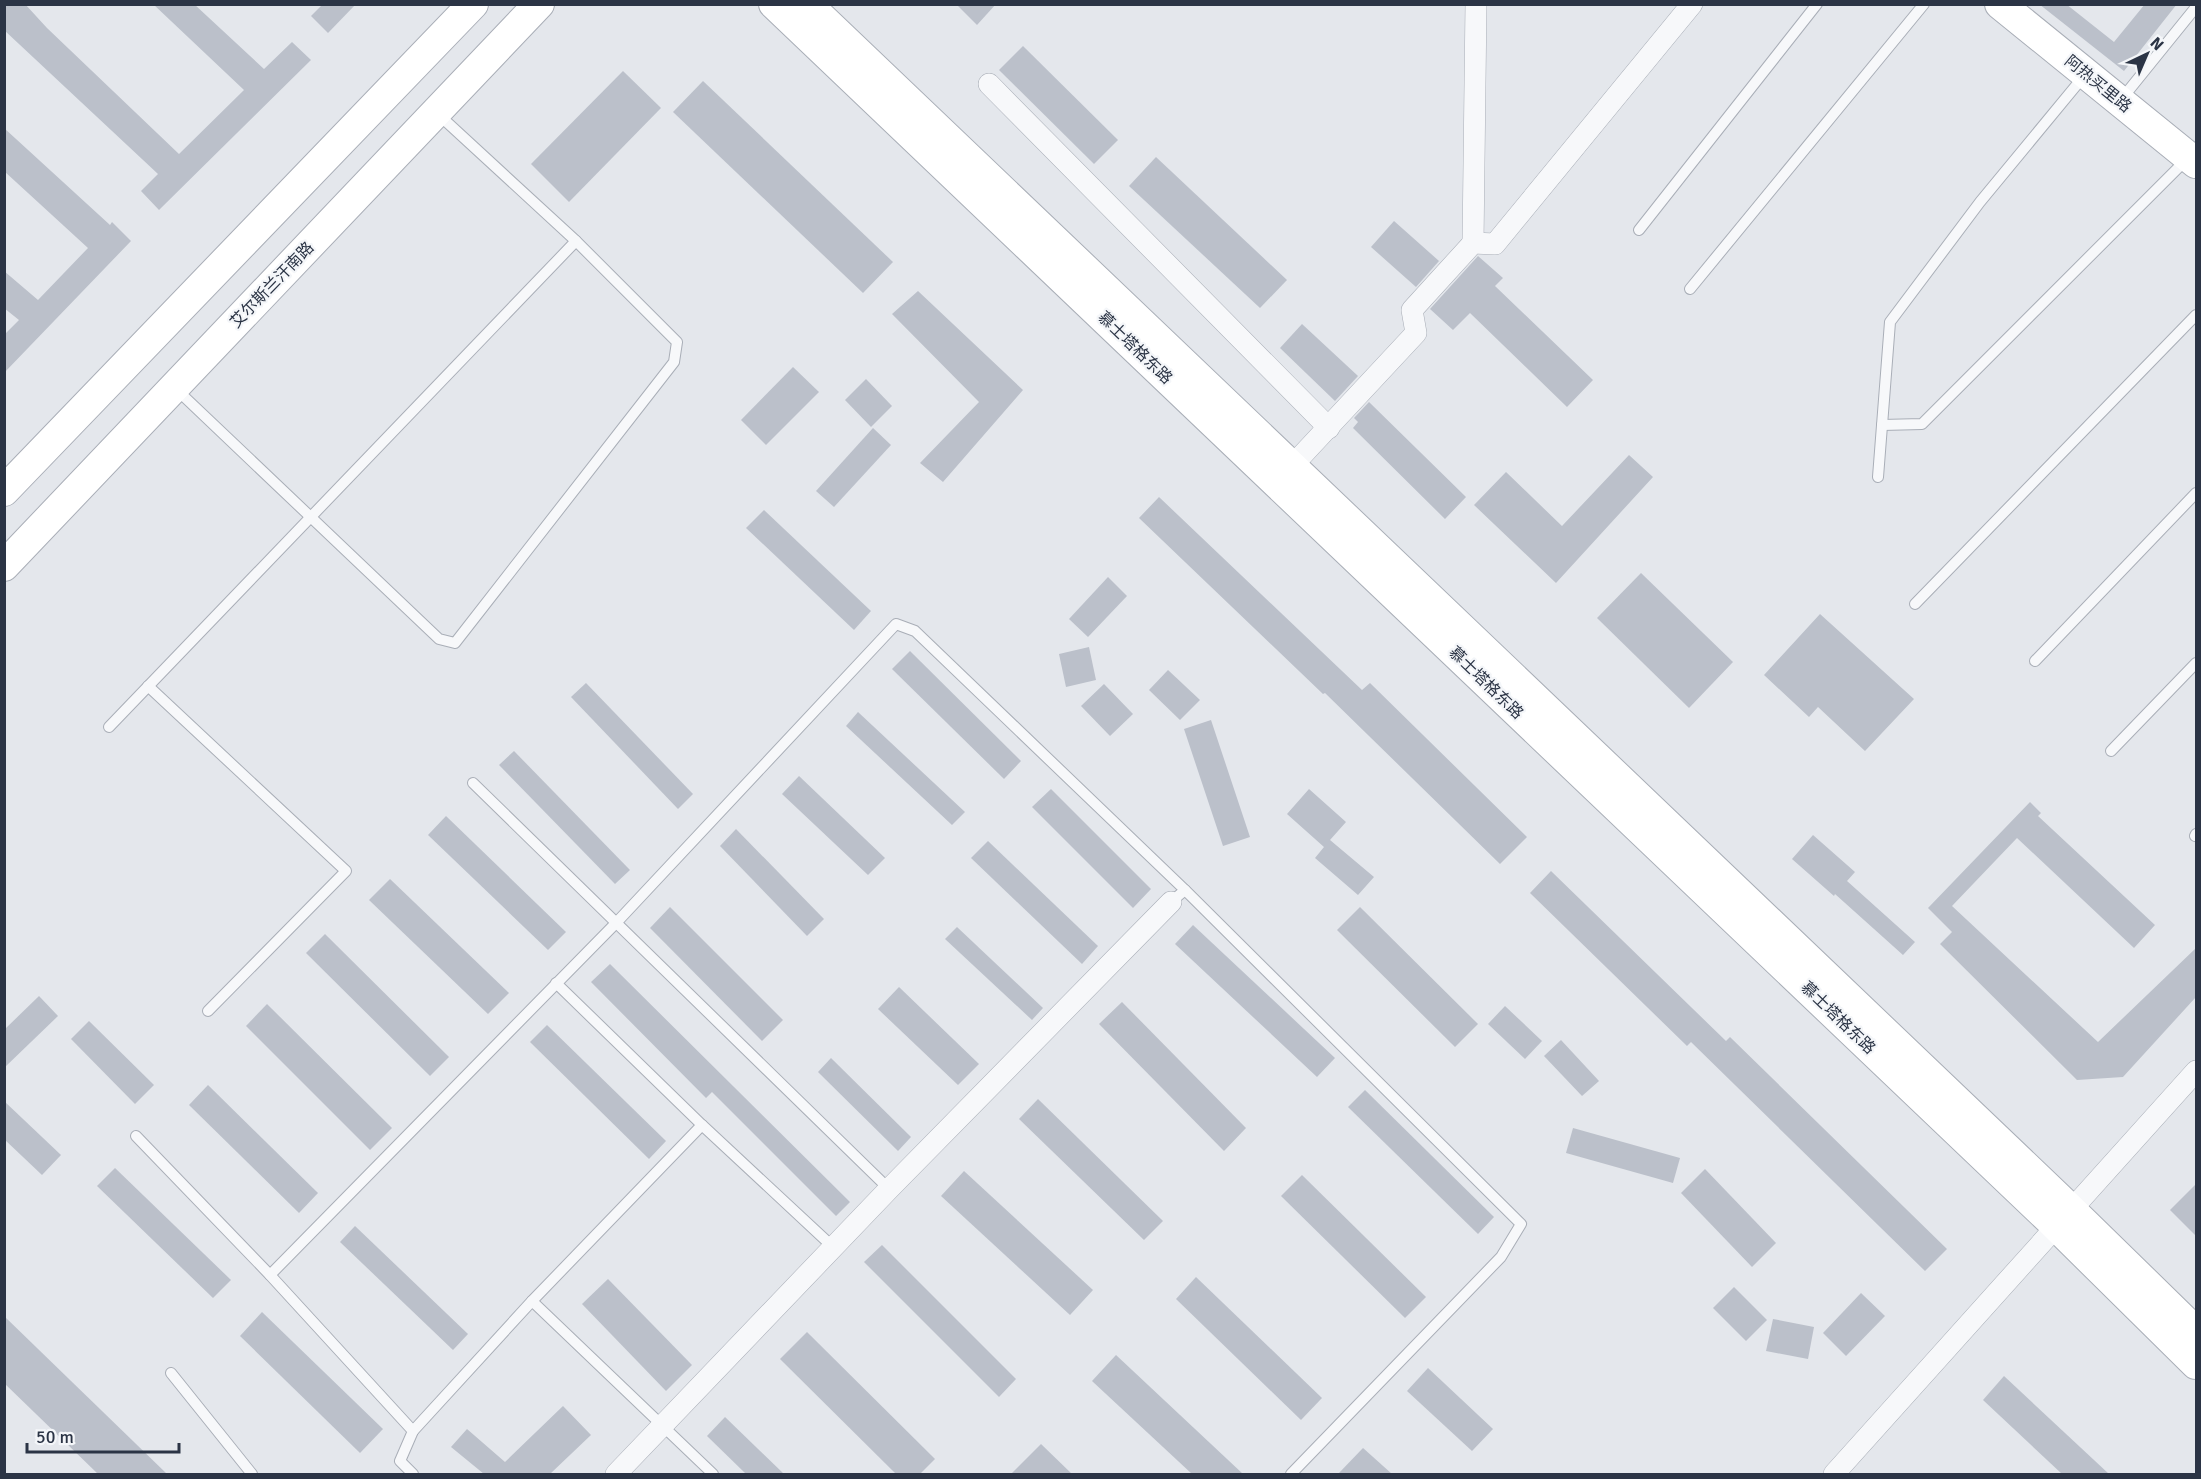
<svg xmlns="http://www.w3.org/2000/svg" width="2201" height="1479" font-family="Signika,'Noto Sans SC',sans-serif">
  <style>
    .building { fill: #bbc0ca }
    .lines { fill: none; stroke-linecap: round; stroke-linejoin: round }
    .lane-casing { stroke: #a9aeb7; stroke-width: 12 }
    .street-casing { stroke: #a9aeb7; stroke-width: 22 }
    .secondary-casing { stroke: #a9aeb7; stroke-width: 32 }
    .lane { stroke: #f7f8fa; stroke-width: 10 }
    .street { stroke: #f7f8fa; stroke-width: 21 }
    .secondary { stroke: #fff; stroke-width: 30 }
    .labels { text-anchor: middle; dominant-baseline: central; stroke-width: 4.5; stroke-linejoin: round; paint-order: stroke }
    .street-label { font-size: 16px; fill: #2b3445; stroke: #f4f6f9 }
  </style>
  <rect width="100%" height="100%" fill="#e4e7ec"/>
  <g class="building">
    <polygon points="4,4 25,4 47,28 179,154 244,90 153,4 194,4 264,69 292,42 311,60 159,210 141,191 158,174 4,30"/>
    <polygon points="323,4 356,4 328,33 311,16"/>
    <polygon points="956,4 996,4 977,25"/>
    <polygon points="2039,4 2066,4 2114,42 2145,4 2177,4 2124,71"/>
    <polygon points="1023,46 1118,140 1094,164 999,70"/>
    <polygon points="623,71 661,108 569,202 531,164"/>
    <polygon points="703,81 893,262 863,293 673,112"/>
    <polygon points="4,128 110,225 112,222 131,241 4,373 4,335 19,320 4,308 4,271 38,300 88,248 4,171"/>
    <polygon points="1156,157 1287,280 1260,308 1129,186"/>
    <polygon points="1394,221 1439,261 1416,287 1371,247"/>
    <polygon points="1478,256 1503,278 1495,286 1593,380 1567,407 1470,313 1453,330 1430,309"/>
    <polygon points="918,291 1023,390 943,482 920,463 979,402 892,314"/>
    <polygon points="1302,324 1358,376 1335,401 1280,348"/>
    <polygon points="793,367 819,392 766,445 741,420"/>
    <polygon points="866,379 892,406 871,427 845,400"/>
    <polygon points="1369,402 1466,497 1445,519 1353,428 1358,422 1354,418"/>
    <polygon points="873,428 891,445 834,507 816,491"/>
    <polygon points="1629,455 1653,477 1556,583 1474,505 1506,472 1562,526"/>
    <polygon points="1159,497 1362,690 1370,683 1527,837 1500,864 1325,693 1323,694 1139,518"/>
    <polygon points="764,510 871,611 854,630 746,528"/>
    <polygon points="1641,573 1733,662 1689,708 1597,618"/>
    <polygon points="1108,577 1127,596 1088,637 1069,619"/>
    <polygon points="1820,614 1914,699 1865,751 1818,707 1809,717 1764,675"/>
    <polygon points="1089,647 1096,680 1066,687 1059,654"/>
    <polygon points="910,651 1021,761 1004,779 892,669"/>
    <polygon points="1168,670 1200,700 1180,720 1149,690"/>
    <polygon points="586,683 693,794 678,809 571,697"/>
    <polygon points="1104,684 1133,714 1110,736 1081,706"/>
    <polygon points="858,712 965,812 952,825 846,726"/>
    <polygon points="1211,720 1250,837 1223,846 1184,729"/>
    <polygon points="514,751 630,870 615,884 499,765"/>
    <polygon points="799,776 885,858 868,875 782,794"/>
    <polygon points="1051,789 1151,889 1133,908 1032,807"/>
    <polygon points="1309,789 1346,822 1330,840 1374,877 1358,895 1315,858 1324,847 1287,814"/>
    <polygon points="2030,802 2041,813 2038,816 2155,925 2134,948 2017,838 1952,906 2098,1042 2196,948 2196,997 2123,1077 2077,1080 1940,944 1952,932 1928,908"/>
    <polygon points="446,816 566,932 548,950 428,835"/>
    <polygon points="736,829 824,919 807,936 720,846"/>
    <polygon points="1813,835 1855,872 1847,881 1915,942 1903,955 1835,894 1834,896 1792,859"/>
    <polygon points="988,841 1098,946 1082,964 971,858"/>
    <polygon points="1551,871 1726,1041 1730,1037 1947,1249 1925,1271 1691,1042 1687,1046 1530,893"/>
    <polygon points="390,879 509,993 488,1014 369,900"/>
    <polygon points="670,907 783,1020 762,1041 650,928"/>
    <polygon points="1360,907 1478,1024 1455,1047 1337,930"/>
    <polygon points="1193,925 1335,1058 1317,1077 1175,944"/>
    <polygon points="957,927 1043,1008 1032,1020 945,939"/>
    <polygon points="325,934 449,1057 430,1076 306,953"/>
    <polygon points="610,964 850,1202 836,1216 712,1092 706,1098 591,982"/>
    <polygon points="899,987 979,1064 958,1085 878,1009"/>
    <polygon points="39,996 58,1016 4,1068 4,1030"/>
    <polygon points="1122,1002 1246,1128 1224,1151 1099,1024"/>
    <polygon points="267,1004 392,1128 370,1150 246,1026"/>
    <polygon points="1505,1006 1542,1041 1525,1059 1488,1024"/>
    <polygon points="89,1021 154,1085 135,1104 71,1039"/>
    <polygon points="547,1025 666,1141 649,1159 530,1042"/>
    <polygon points="1561,1040 1599,1081 1582,1096 1544,1056"/>
    <polygon points="831,1058 911,1137 898,1151 818,1072"/>
    <polygon points="208,1085 318,1193 299,1213 189,1105"/>
    <polygon points="1365,1090 1494,1217 1478,1234 1348,1107"/>
    <polygon points="1038,1099 1163,1221 1144,1240 1019,1119"/>
    <polygon points="4,1101 61,1155 42,1175 4,1139"/>
    <polygon points="1573,1128 1680,1158 1673,1183 1566,1153"/>
    <polygon points="115,1168 231,1280 213,1298 97,1186"/>
    <polygon points="1705,1169 1776,1243 1752,1267 1681,1193"/>
    <polygon points="964,1171 1093,1290 1070,1315 941,1196"/>
    <polygon points="1302,1175 1426,1297 1405,1318 1281,1196"/>
    <polygon points="2196,1184 2196,1236 2170,1210"/>
    <polygon points="355,1226 468,1334 453,1350 340,1242"/>
    <polygon points="882,1245 1016,1379 999,1397 864,1262"/>
    <polygon points="1196,1277 1322,1398 1301,1420 1176,1299"/>
    <polygon points="608,1279 692,1365 666,1391 582,1304"/>
    <polygon points="1734,1287 1767,1320 1746,1341 1713,1308"/>
    <polygon points="1861,1293 1885,1316 1846,1356 1823,1333"/>
    <polygon points="262,1312 383,1429 360,1453 240,1336"/>
    <polygon points="4,1316 167,1474 98,1474 4,1383"/>
    <polygon points="1773,1319 1814,1327 1808,1359 1766,1351"/>
    <polygon points="807,1332 935,1459 920,1474 896,1474 780,1359"/>
    <polygon points="1116,1355 1243,1474 1192,1474 1092,1381"/>
    <polygon points="1428,1368 1493,1429 1472,1451 1407,1391"/>
    <polygon points="2004,1376 2109,1474 2062,1474 1983,1400"/>
    <polygon points="563,1406 591,1435 550,1474 484,1474 451,1447 467,1429 505,1462"/>
    <polygon points="725,1417 784,1474 746,1474 707,1436"/>
    <polygon points="1041,1444 1072,1474 1011,1474"/>
    <polygon points="1363,1448 1392,1474 1338,1474"/>
  </g>
  <g class="lines">
    <g class="lane-casing">
      <g id="lane">
        <polyline points="2120,101 2196,7"/>
        <polyline points="1639,230 1817,4"/>
        <polyline points="1690,289 1924,4"/>
        <polyline points="175,388 439,639 455,643 674,362 677,342 576,241"/>
        <polyline points="1882,425 1922,424 2187,159"/>
        <polyline points="1878,477 1890,322 1980,202 2084,76"/>
        <polyline points="1915,604 2196,315"/>
        <polyline points="2035,661 2196,493"/>
        <polyline points="148,686 346,871 208,1011"/>
        <polyline points="109,727 576,241 438,114"/>
        <polyline points="2111,751 2196,663"/>
        <polyline points="473,783 889,1189"/>
        <polyline points="2195,836 2196,834"/>
        <polyline points="1185,890 1521,1224 1501,1257 1291,1474"/>
        <polyline points="556,983 702,1125"/>
        <polyline points="136,1136 270,1275 413,1431 400,1461 413,1474"/>
        <polyline points="270,1275 616,923 896,624 915,631 1185,890 1171,902"/>
        <polyline points="532,1301 702,1125 833,1247"/>
        <polyline points="171,1373 252,1474"/>
        <polyline points="413,1431 532,1301 713,1474"/>
      </g>
    </g>
    <g class="street-casing">
      <g id="street">
        <polyline points="989,84 1329,428"/>
        <polyline points="1473,243 1476,4"/>
        <polyline points="1292,466 1416,333 1412,310 1473,243 1495,244 1692,4"/>
        <polyline points="616,1474 889,1189 1171,902"/>
        <polyline points="1834,1474 2196,1071"/>
      </g>
    </g>
    <g class="secondary-casing">
      <g id="secondary">
        <polyline points="774,4 2050,1220 2196,1364"/>
        <polyline points="807,4 2065,1204 2196,1332"/>
        <polyline points="2000,4 2196,163"/>
        <polyline points="4,491 473,4"/>
        <polyline points="4,566 539,4"/>
      </g>
    </g>
    <use href="#lane" class="lane"/>
    <use href="#street" class="street"/>
    <use href="#secondary" class="secondary"/>
  </g>
  <g class="labels">
    <g class="street-label">
      <text transform="translate(2098 84) rotate(39)">阿热买里路</text>
      <text transform="translate(272 285) rotate(-46)">艾尔斯兰汗南路</text>
      <text transform="translate(1135 348) rotate(44)">慕士塔格东路</text>
      <text transform="translate(1486 683) rotate(44)">慕士塔格东路</text>
      <text transform="translate(1838 1018) rotate(44)">慕士塔格东路</text>
    </g>
  </g>
  <rect width="2201" height="1479" fill="none" stroke="#2b3445" stroke-width="12"/>
  <g transform="translate(2147 54) rotate(44)" stroke="#f4f6f9" stroke-width="4.5" paint-order="stroke">
  <path d="M0-4.5L10 22L0 15L-10 22Z" fill="#2b3445"/>
  <text y="-9" font-size="16" font-weight="bold" text-anchor="middle" fill="#2b3445">N</text>
  </g>
  <path d="M27 1443v9h152v-9" fill="none" stroke="#2b3445" stroke-width="3"/>
  <text x="36" y="1443" font-size="18" fill="#2b3445" stroke="#f4f6f9" stroke-width="4.5" paint-order="stroke">50 m</text>
</svg>
